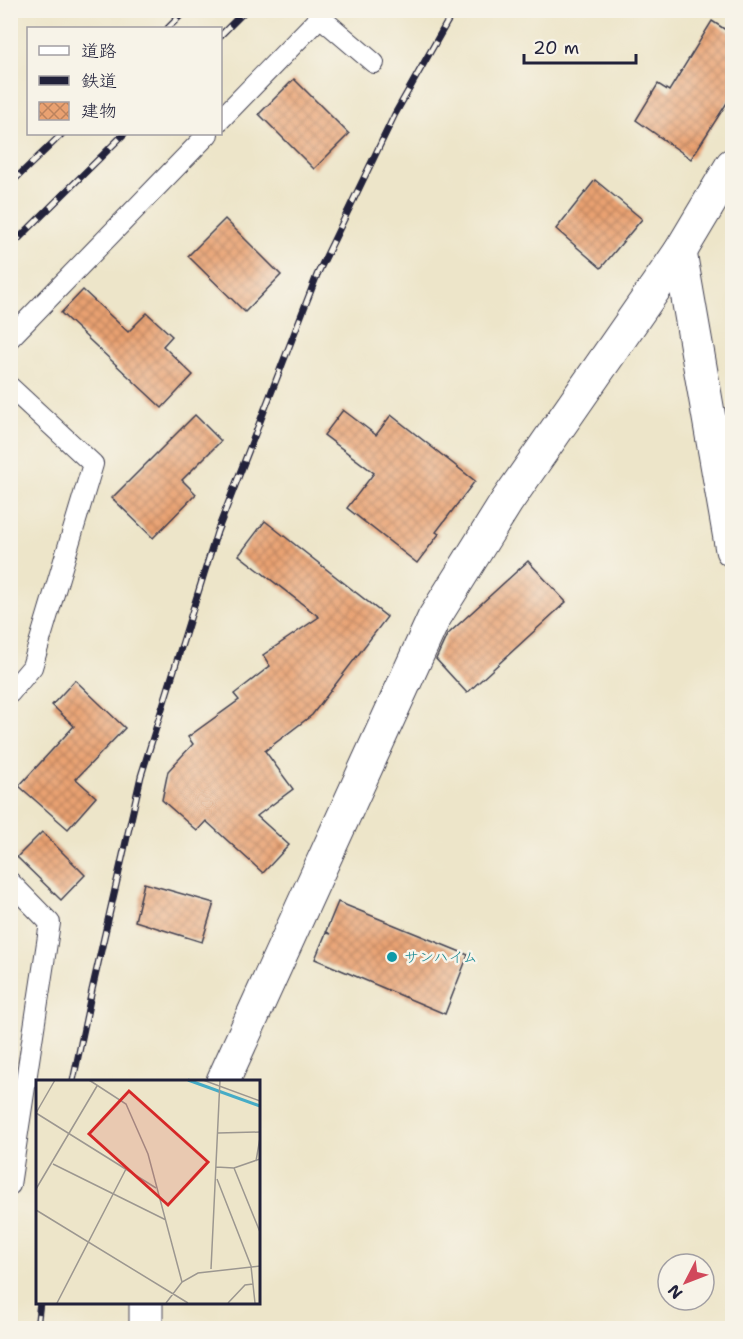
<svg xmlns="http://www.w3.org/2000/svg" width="743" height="1339" font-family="'Shantell Sans','Klee One',sans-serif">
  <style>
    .building { fill: url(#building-cross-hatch) }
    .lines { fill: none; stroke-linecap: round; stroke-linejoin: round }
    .lane-casing { stroke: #403f50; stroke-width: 22 }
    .street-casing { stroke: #403f50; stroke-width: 35 }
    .lane { stroke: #fff; stroke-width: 20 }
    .street { stroke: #fff; stroke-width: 33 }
    .rail-casing { stroke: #22223b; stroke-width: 7 }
    .rail { stroke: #f7f3e8; stroke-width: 4.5; stroke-dasharray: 14; stroke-linecap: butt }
    .culture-dot { fill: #0f9aa8; stroke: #f7f3e8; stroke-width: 2 }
    .labels { text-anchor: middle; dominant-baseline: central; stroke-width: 5; stroke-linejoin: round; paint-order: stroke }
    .culture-label { font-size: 15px; fill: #0d838f; stroke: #f7f3e8; text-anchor: start }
    .inset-river { fill: none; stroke: #46acc6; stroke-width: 3 }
    .inset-road { fill: none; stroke: #9c9790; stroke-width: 1.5 }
    .view { fill: #d62828; fill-opacity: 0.15; stroke: #d62828; stroke-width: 3 }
    .inset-edge { fill: none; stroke: #22223b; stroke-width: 3 }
  </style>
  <defs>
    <pattern id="building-cross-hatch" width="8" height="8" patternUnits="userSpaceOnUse" patternTransform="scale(1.5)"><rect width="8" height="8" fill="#e9a171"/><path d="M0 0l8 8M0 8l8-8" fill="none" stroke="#bc835e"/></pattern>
  </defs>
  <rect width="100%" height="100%" fill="#f7f3e8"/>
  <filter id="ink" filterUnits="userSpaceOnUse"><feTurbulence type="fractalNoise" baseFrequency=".0167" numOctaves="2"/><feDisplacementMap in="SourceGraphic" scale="12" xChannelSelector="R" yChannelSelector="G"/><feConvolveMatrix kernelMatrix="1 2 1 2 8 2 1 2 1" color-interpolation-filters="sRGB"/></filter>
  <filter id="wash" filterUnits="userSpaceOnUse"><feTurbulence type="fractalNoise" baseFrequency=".008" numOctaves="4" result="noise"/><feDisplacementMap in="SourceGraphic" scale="24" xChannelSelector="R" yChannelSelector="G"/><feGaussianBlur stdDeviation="1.35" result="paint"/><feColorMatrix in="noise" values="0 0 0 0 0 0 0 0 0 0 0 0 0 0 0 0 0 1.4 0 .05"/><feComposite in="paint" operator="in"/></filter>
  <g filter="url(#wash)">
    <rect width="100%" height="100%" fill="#ede5c9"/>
    <g id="blocks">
      <g class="building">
        <polygon points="712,21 732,34 732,95 691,159 636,120 658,84 669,91"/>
        <polygon points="294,79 349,134 314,169 259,114"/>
        <polygon points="595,180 642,219 601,268 556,229"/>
        <polygon points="225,219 281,275 245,312 188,256"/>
        <polygon points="83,290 128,332 147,313 172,336 163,346 193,375 162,408 61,313"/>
        <polygon points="343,410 376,435 391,415 475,481 436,532 439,534 417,563 347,508 374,473 324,435"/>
        <polygon points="195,415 221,441 182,480 196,494 153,538 112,498"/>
        <polygon points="265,521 387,617 312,715 265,751 293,789 257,816 289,845 263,873 206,821 197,831 162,800 168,771 193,744 188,737 239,700 234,694 270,666 263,655 319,617 239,555"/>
        <polygon points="528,561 566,602 467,693 436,659 447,635"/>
        <polygon points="75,680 125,728 76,779 96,797 68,829 19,786 74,726 52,705"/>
        <polygon points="42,832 85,875 61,900 17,857"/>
        <polygon points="144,883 214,903 202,942 135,921"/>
        <polygon points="338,902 468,955 445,1014 315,959 326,933 330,934 326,931"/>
      </g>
    </g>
  </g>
  <g filter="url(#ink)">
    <use href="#blocks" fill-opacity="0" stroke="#403f50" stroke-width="1.5"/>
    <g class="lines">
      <g class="lane-casing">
        <g id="lane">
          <polyline points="220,120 320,17 374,63"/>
          <polyline points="10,338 208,134"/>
          <polyline points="10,387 93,464 32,667 10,693"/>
          <polyline points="10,882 50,923 10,1185"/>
        </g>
      </g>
      <g class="street-casing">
        <g id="street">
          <polyline points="680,252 732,550"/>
          <polyline points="223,1081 434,618 507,501 680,252 732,165"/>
          <polyline points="146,1328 146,1302"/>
        </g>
      </g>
      <use href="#lane" class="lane"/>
      <use href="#street" class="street"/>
      <g class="rail-casing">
        <g id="rail">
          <polyline points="168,28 186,10"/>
          <polyline points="220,36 246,10"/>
          <polyline points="10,184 62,134"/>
          <polyline points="10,247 124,134"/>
          <polyline points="73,1081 92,990 141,776 217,532 317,275 395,114 454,10"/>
          <polyline points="37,1328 40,1302"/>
        </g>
      </g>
      <use href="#rail" class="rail"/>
    </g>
  </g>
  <circle class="culture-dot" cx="392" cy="957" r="6"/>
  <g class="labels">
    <g class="culture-label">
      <text x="404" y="957">サンハイム</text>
    </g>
  </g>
  <g transform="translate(36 1080)">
    <rect width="224" height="224" fill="#ede5c9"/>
    <path class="inset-river" d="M152 0 224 26"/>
    <path class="inset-road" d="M53 0 90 24 112 74 146 202M167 0 224 21M0 33 120 108M0 33 19 0M182 53 224 52M220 81 224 58M17 84 130 140M180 87 198 88 224 79M198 88 224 152M181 99 215 186 219 223M0 109 61 6M0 130 152 223M175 189 184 0M21 223 90 89M130 223 146 202 162 193 224 186M192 223 209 205 217 204"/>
    <path class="view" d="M93 11 172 82 132 125 53 54Z"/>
    <rect width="224" height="224" class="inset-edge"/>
  </g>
  <rect width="743" height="1339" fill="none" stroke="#f7f3e8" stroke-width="36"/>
  <rect x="27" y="27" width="195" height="108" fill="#f7f3e8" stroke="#a29fa3" stroke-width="1.5"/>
  <rect x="39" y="46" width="30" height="9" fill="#ffffff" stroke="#a29fa3" stroke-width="1.5"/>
  <text x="81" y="57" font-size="18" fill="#22223b">道路</text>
  <rect x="39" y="76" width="30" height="9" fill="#22223b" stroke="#a29fa3" stroke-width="1.5"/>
  <text x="81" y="87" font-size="18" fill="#22223b">鉄道</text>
  <rect x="39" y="102" width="30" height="18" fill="url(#building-cross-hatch)" stroke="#a29fa3" stroke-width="1.5"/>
  <text x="81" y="117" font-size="18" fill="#22223b">建物</text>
  <g transform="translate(686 1282) rotate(228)"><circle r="28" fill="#f7f3e8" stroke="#a29fa3" stroke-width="1.5"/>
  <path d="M0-4.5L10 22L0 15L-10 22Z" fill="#d1495b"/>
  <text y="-9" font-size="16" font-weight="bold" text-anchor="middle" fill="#22223b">N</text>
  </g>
  <path d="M524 54v9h112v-9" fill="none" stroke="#22223b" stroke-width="3"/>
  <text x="533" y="54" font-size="18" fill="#22223b" stroke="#f7f3e8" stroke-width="4.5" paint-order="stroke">20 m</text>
</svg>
